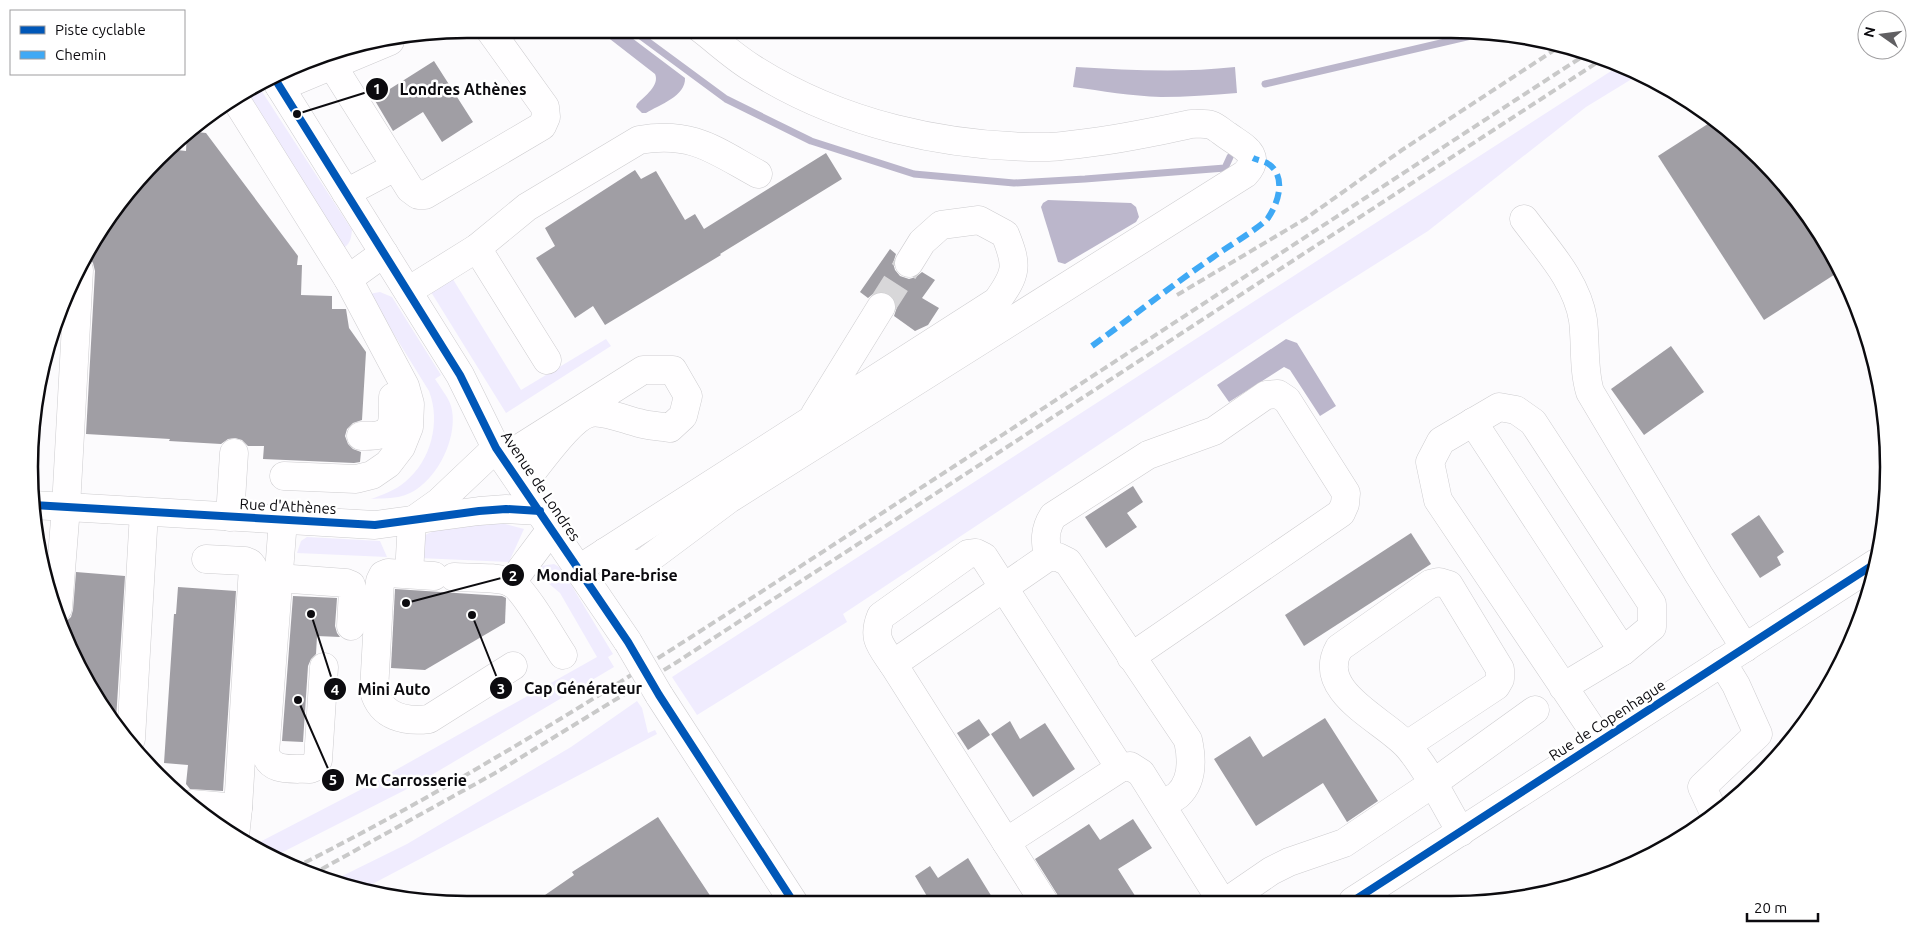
<svg xmlns="http://www.w3.org/2000/svg" width="1917" height="933" font-family="Ubuntu,sans-serif">
  <style>
    .green { fill: #f0ecfe }
    .water { fill: #bbb6cb }
    .lines { fill: none; stroke-linecap: round; stroke-linejoin: round }
    .stream { stroke: #bbb6cb; stroke-width: 7 }
    .building { fill: #a09ea4 }
    .minor-tunnel { stroke: #d8d7d9; stroke-width: 28; stroke-dasharray: 28 14; stroke-linecap: butt }
    .minor-casing { stroke: #cdcccf; stroke-width: 29 }
    .minor { stroke: #fffeff; stroke-width: 28 }
    .rail { stroke: #c9c9c9; stroke-width: 4; stroke-dasharray: 8 4; stroke-linecap: butt }
    .minor-bridge-casing { stroke: #cdcccf; stroke-width: 29; stroke-linecap: butt }
    .minor-bridge { stroke: #fffeff; stroke-width: 28 }
    .quiet { stroke: #3fa9f5; stroke-width: 6; stroke-dasharray: 12 6; stroke-linecap: butt }
    .cycleway-casing { stroke: #fff; stroke-width: 11 }
    .cycleway { stroke: #0057b8; stroke-width: 8 }
    .labels { text-anchor: middle; dominant-baseline: central; stroke-width: 5; stroke-linejoin: round; paint-order: stroke }
    .street-label { font-size: 15px; fill: #0c0b0f; stroke: #fff }
    .rim { fill: none; stroke: #0c0b0f; stroke-width: 2.5 }
    .leader { fill: none; stroke: #0c0b0f; stroke-width: 2 }
    .callout-dot { fill: #0c0b0f; stroke: #fff; stroke-width: 2 }
    .mark-label { font-size: 15px; text-anchor: middle; font-weight: bold; fill: #fff }
    .callout-label { font-size: 16px; text-anchor: middle; font-weight: bold; fill: #0c0b0f; stroke: #fff; stroke-width: 5; stroke-linejoin: round; paint-order: stroke }
  </style>
  <rect width="100%" height="100%" fill="#fcfbfd"/>
  <g class="green">
    <polygon points="1622,64 1640,74 1586,107 1428,231 1295,315 843,614 847,622 697,715 672,677"/>
    <path d="M259 87 352 230C351 240 350 244 341 250L243 96Z"/>
    <polygon points="451,276 521,390 606,339 611,346 506,413 431,292"/>
    <path d="M380 292 392 297 441 375 435 379C440 387 448 397 451 406 460 438 434 488 402 496 392 499 381 498 371 499 382 495 396 490 405 482 431 461 441 422 429 391L369 294Z"/>
    <polygon points="494,521 524,529 509,562 419,558 425,535 443,527"/>
    <polygon points="307,537 380,541 387,557 297,553 301,541"/>
    <polygon points="554,564 561,568 613,654 608,657 614,667 413,786 273,857 252,846 360,790 597,657 560,593 535,572 541,566"/>
    <polygon points="637,701 642,708 648,733 655,730 657,734 361,890 332,881 407,844 571,747"/>
  </g>
  <g class="water">
    <path d="M597 29H620L685 78C686 96 659 105 646 113H642L636 107 637 104C645 96 660 85 655 74Z"/>
    <path d="M1076 67C1129 70 1181 73 1235 67L1237 93C1212 95 1186 97 1161 97 1131 96 1102 91 1073 87Z"/>
    <polygon points="1048,200 1131,203 1136,207 1139,217 1136,222 1065,264 1058,262 1041,207 1043,203"/>
    <polygon points="1286,339 1297,343 1336,406 1320,416 1290,370 1284,367 1229,402 1217,385"/>
  </g>
  <g class="lines">
    <g class="stream">
      <polyline points="631,29 726,99 811,141 914,174 1014,183 1085,179 1225,168 1230,157"/>
      <polyline points="1265,84 1488,32"/>
    </g>
  </g>
  <g class="building">
    <polygon points="434,61 473,122 442,142 423,112 393,131 374,99"/>
    <polygon points="1714,120 1760,157 1815,224 1840,271 1764,320 1658,156"/>
    <polygon points="187,131 206,133 298,256 297,265 302,265 301,295 332,296 332,309 346,309 349,328 366,352 362,420 353,423 347,429 345,436 348,444 353,449 361,452 360,462 354,463 263,459 264,446 248,446 242,440 235,438 228,439 221,444 169,441 170,439 86,434 95,271 93,263 90,259 91,243 138,178 168,149 186,151"/>
    <polygon points="826,153 842,179 720,254 721,255 605,325 593,306 575,318 536,258 555,246 545,228 635,170 641,179 656,171 685,220 695,214 704,229"/>
    <polygon points="890,249 896,254 893,263 895,270 900,276 909,279 916,277 922,272 935,280 922,298 939,308 928,325 915,331 894,316 897,307 895,300 890,294 881,291 874,293 868,298 860,292"/>
    <polygon points="1671,346 1704,392 1644,435 1611,389"/>
    <polygon points="1133,486 1143,502 1127,513 1137,527 1106,548 1085,517"/>
    <polygon points="1759,515 1784,552 1777,557 1781,565 1760,578 1731,534"/>
    <polygon points="1411,533 1431,564 1304,646 1285,615"/>
    <polygon points="76,572 125,576 116,720 74,660 63,624 71,617 73,610"/>
    <polygon points="178,587 236,591 223,791 190,789 186,784 188,765 164,763 174,614 176,614"/>
    <polygon points="395,589 502,596 506,598 505,623 425,670 391,668"/>
    <polygon points="293,596 337,598 335,626 337,633 340,637 317,636 316,654 311,659 308,666 303,742 282,741"/>
    <polygon points="1325,718 1378,801 1347,822 1323,783 1256,826 1214,759 1250,736 1263,757"/>
    <polygon points="979,719 990,735 968,750 957,733"/>
    <polygon points="1010,721 1020,739 1045,723 1075,769 1033,797 991,734"/>
    <polygon points="658,817 715,903 532,904 574,875 572,872"/>
    <polygon points="1133,819 1152,848 1118,869 1139,902 1060,902 1057,894 1035,859 1089,824 1100,840"/>
    <polygon points="968,858 995,902 931,903 915,876 930,866 938,878"/>
  </g>
  <g class="lines">
    <polyline class="minor-tunnel" points="881,307 909,263"/>
    <g class="minor-casing">
      <g id="minor">
        <polyline points="332,65 410,189 418,195 425,195 542,126 546,117 545,107 489,29"/>
        <polyline points="275,79 460,375 496,448 628,642"/>
        <polyline points="280,87 390,41"/>
        <polyline points="236,100 348,279 384,253"/>
        <polyline points="346,193 395,167"/>
        <path d="M1524 219C1547 250 1577 281 1583 320 1586 344 1583 369 1590 392L1699 575 1745 648"/>
        <polyline points="477,248 547,360"/>
        <path d="M408 291 477 248 527 207 639 140C693 131 714 150 758 174"/>
        <polyline points="815,414 881,307"/>
        <polyline points="1473,422 1623,651"/>
        <path d="M361 436C395 437 393 427 393 397"/>
        <path d="M504 458 643 370H673L688 396 683 416 670 428C660 426 649 426 639 423 626 420 603 410 590 413 569 418 537 467 522 485"/>
        <polyline points="284,476 356,479 372,475 388,464 401,447 409,427 410,404 405,386 348,279"/>
        <polyline points="33,505 375,525 479,511 506,509 540,511"/>
        <polyline points="230,517 234,453"/>
        <polyline points="415,519 439,502 496,448"/>
        <path d="M283 520 265 753C271 773 292 768 310 769L315 767 318 760 324 667"/>
        <path d="M605 552C618 560 626 565 642 564L729 499 1245 174C1263 155 1243 147 1228 136 1223 133 1217 127 1211 125 1205 123 1197 124 1191 124 1154 132 1117 140 1079 144 1069 145 1059 147 1049 147 946 148 840 124 752 68 734 57 718 42 701 29"/>
        <path d="M1048 557C1045 541 1044 530 1053 516L1148 455 1214 431 1266 395 1278 394 1287 400 1346 493 1345 504 1341 513 1131 657"/>
        <polyline points="206,559 245,561 250,563 253,567 238,808 235,837"/>
        <path d="M579 569 997 301C1017 273 1018 266 1005 234L979 220 941 225 922 242 909 263"/>
        <polyline points="409,574 412,521"/>
        <path d="M434 576 388 573 383 575 380 581 374 691C381 717 405 722 429 719L513 666"/>
        <path d="M454 577C469 578 499 576 512 583 525 591 553 640 563 655"/>
        <polyline points="278,578 346,583 351,585 353,591 351,626"/>
        <polyline points="511,583 552,528"/>
        <polyline points="58,608 66,507 79,270"/>
        <path d="M893 664C880 645 872 638 881 616L968 554 976 553 984 557 1120 768"/>
        <polyline points="1563,687 1623,651 1652,627 1652,604 1533,422 1516,410 1499,407 1441,441 1430,462 1438,500 1600,741"/>
        <polyline points="659,695 794,903"/>
        <polyline points="131,739 144,512"/>
        <path d="M1407 745 1496 686 1500 679V669L1449 585 1439 582 1430 584 1339 648C1314 693 1387 721 1409 748 1430 773 1444 804 1461 832"/>
        <polyline points="192,804 238,808"/>
        <path d="M1161 805C1166 802 1173 799 1178 795 1193 781 1192 758 1188 740L1068 562 1058 557H1048L893 664 1006 842 1120 768 1130 766 1141 773 1222 902"/>
        <polyline points="1715,815 1702,787 1758,734 1736,685 1722,662"/>
        <polyline points="1006,842 1044,902"/>
        <polyline points="1231,901 1236,895 1271,871 1289,862 1344,843 1432,784 1535,710"/>
        <polyline points="1353,901 1876,563"/>
      </g>
    </g>
    <use href="#minor" class="minor"/>
    <g class="rail">
      <polyline points="1177,295 1305,219 1402,150 1562,45"/>
      <path d="M294 868C505 762 701 631 899 502 1129 353 1358 202 1588 53"/>
      <polyline points="311,875 497,772 677,662 1604,58"/>
    </g>
    <g class="minor-bridge-casing">
      <polyline id="minor-bridge" points="628,642 659,695"/>
    </g>
    <use href="#minor-bridge" class="minor-bridge"/>
    <path class="quiet" d="M1092 346C1132 317 1171 286 1212 258 1224 249 1261 227 1268 218 1279 202 1287 175 1267 163 1263 161 1257 160 1253 158"/>
    <g class="cycleway-casing">
      <g id="cycleway">
        <polyline points="275,79 460,375 496,448 628,642 659,695 794,903"/>
        <polyline points="33,505 375,525 479,511 506,509 540,511"/>
        <polyline points="1353,901 1876,563"/>
      </g>
    </g>
    <use href="#cycleway" class="cycleway"/>
  </g>
  <g class="labels">
    <g class="street-label">
      <text transform="translate(541 486) rotate(56)">Avenue de Londres</text>
      <text transform="translate(288 506) rotate(3)">Rue d'Athènes</text>
      <text transform="translate(1607 720) rotate(-33)">Rue de Copenhague</text>
    </g>
  </g>
  <path d="M0 0H1917V933H0ZM467 38H1451A429 429 0 0 1 1880 467V467A429 429 0 0 1 1451 896H467A429 429 0 0 1 38 467V467A429 429 0 0 1 467 38Z" fill="#fff" fill-rule="evenodd"/>
  <path class="rim" d="M467 38H1451A429 429 0 0 1 1880 467V467A429 429 0 0 1 1451 896H467A429 429 0 0 1 38 467V467A429 429 0 0 1 467 38Z"/>
  <path class="leader" d="M297 114L377 89M406 603L513 575M472 615L501 688M311 614L335 689M298 700L333 780"/>
  <g class="callout-dot">
    <circle cx="297" cy="114" r="5"/>
    <circle cx="406" cy="603" r="5"/>
    <circle cx="472" cy="615" r="5"/>
    <circle cx="311" cy="614" r="5"/>
    <circle cx="298" cy="700" r="5"/>
    <circle cx="377" cy="89" r="12"/>
    <circle cx="513" cy="575" r="12"/>
    <circle cx="501" cy="688" r="12"/>
    <circle cx="335" cy="689" r="12"/>
    <circle cx="333" cy="780" r="12"/>
  </g>
  <g class="mark-label">
    <text x="377" y="94">1</text>
    <text x="513" y="581">2</text>
    <text x="501" y="694">3</text>
    <text x="335" y="695">4</text>
    <text x="333" y="785">5</text>
  </g>
  <g class="callout-label">
    <text x="463" y="95">Londres Athènes</text>
    <text x="607" y="581">Mondial Pare-brise</text>
    <text x="583" y="694">Cap Générateur</text>
    <text x="394" y="695">Mini Auto</text>
    <text x="411" y="786">Mc Carrosserie</text>
  </g>
  <rect x="10" y="10" width="175" height="65" fill="#ffffff" stroke="#9e9d9f"/>
  <rect x="20" y="26" width="25" height="8" fill="#0057b8" stroke="#9e9d9f"/>
  <text x="55" y="35" font-size="15" fill="#0c0b0f">Piste cyclable</text>
  <rect x="20" y="51" width="25" height="8" fill="#3fa9f5" stroke="#9e9d9f"/>
  <text x="55" y="60" font-size="15" fill="#0c0b0f">Chemin</text>
  <g transform="translate(1882 35) rotate(284)"><circle r="24" fill="#ffffff" stroke="#9e9d9f"/>
  <path d="M0-4L9 19L0 12L-9 19Z" fill="#605f62"/>
  <text y="-8" font-size="14" font-weight="bold" text-anchor="middle" fill="#0c0b0f">N</text>
  </g>
  <path d="M1747 913v8h71v-8" fill="none" stroke="#0c0b0f" stroke-width="2.5"/>
  <text x="1754" y="913" font-size="15" fill="#0c0b0f" stroke="#ffffff" stroke-width="4" paint-order="stroke">20 m</text>
</svg>
